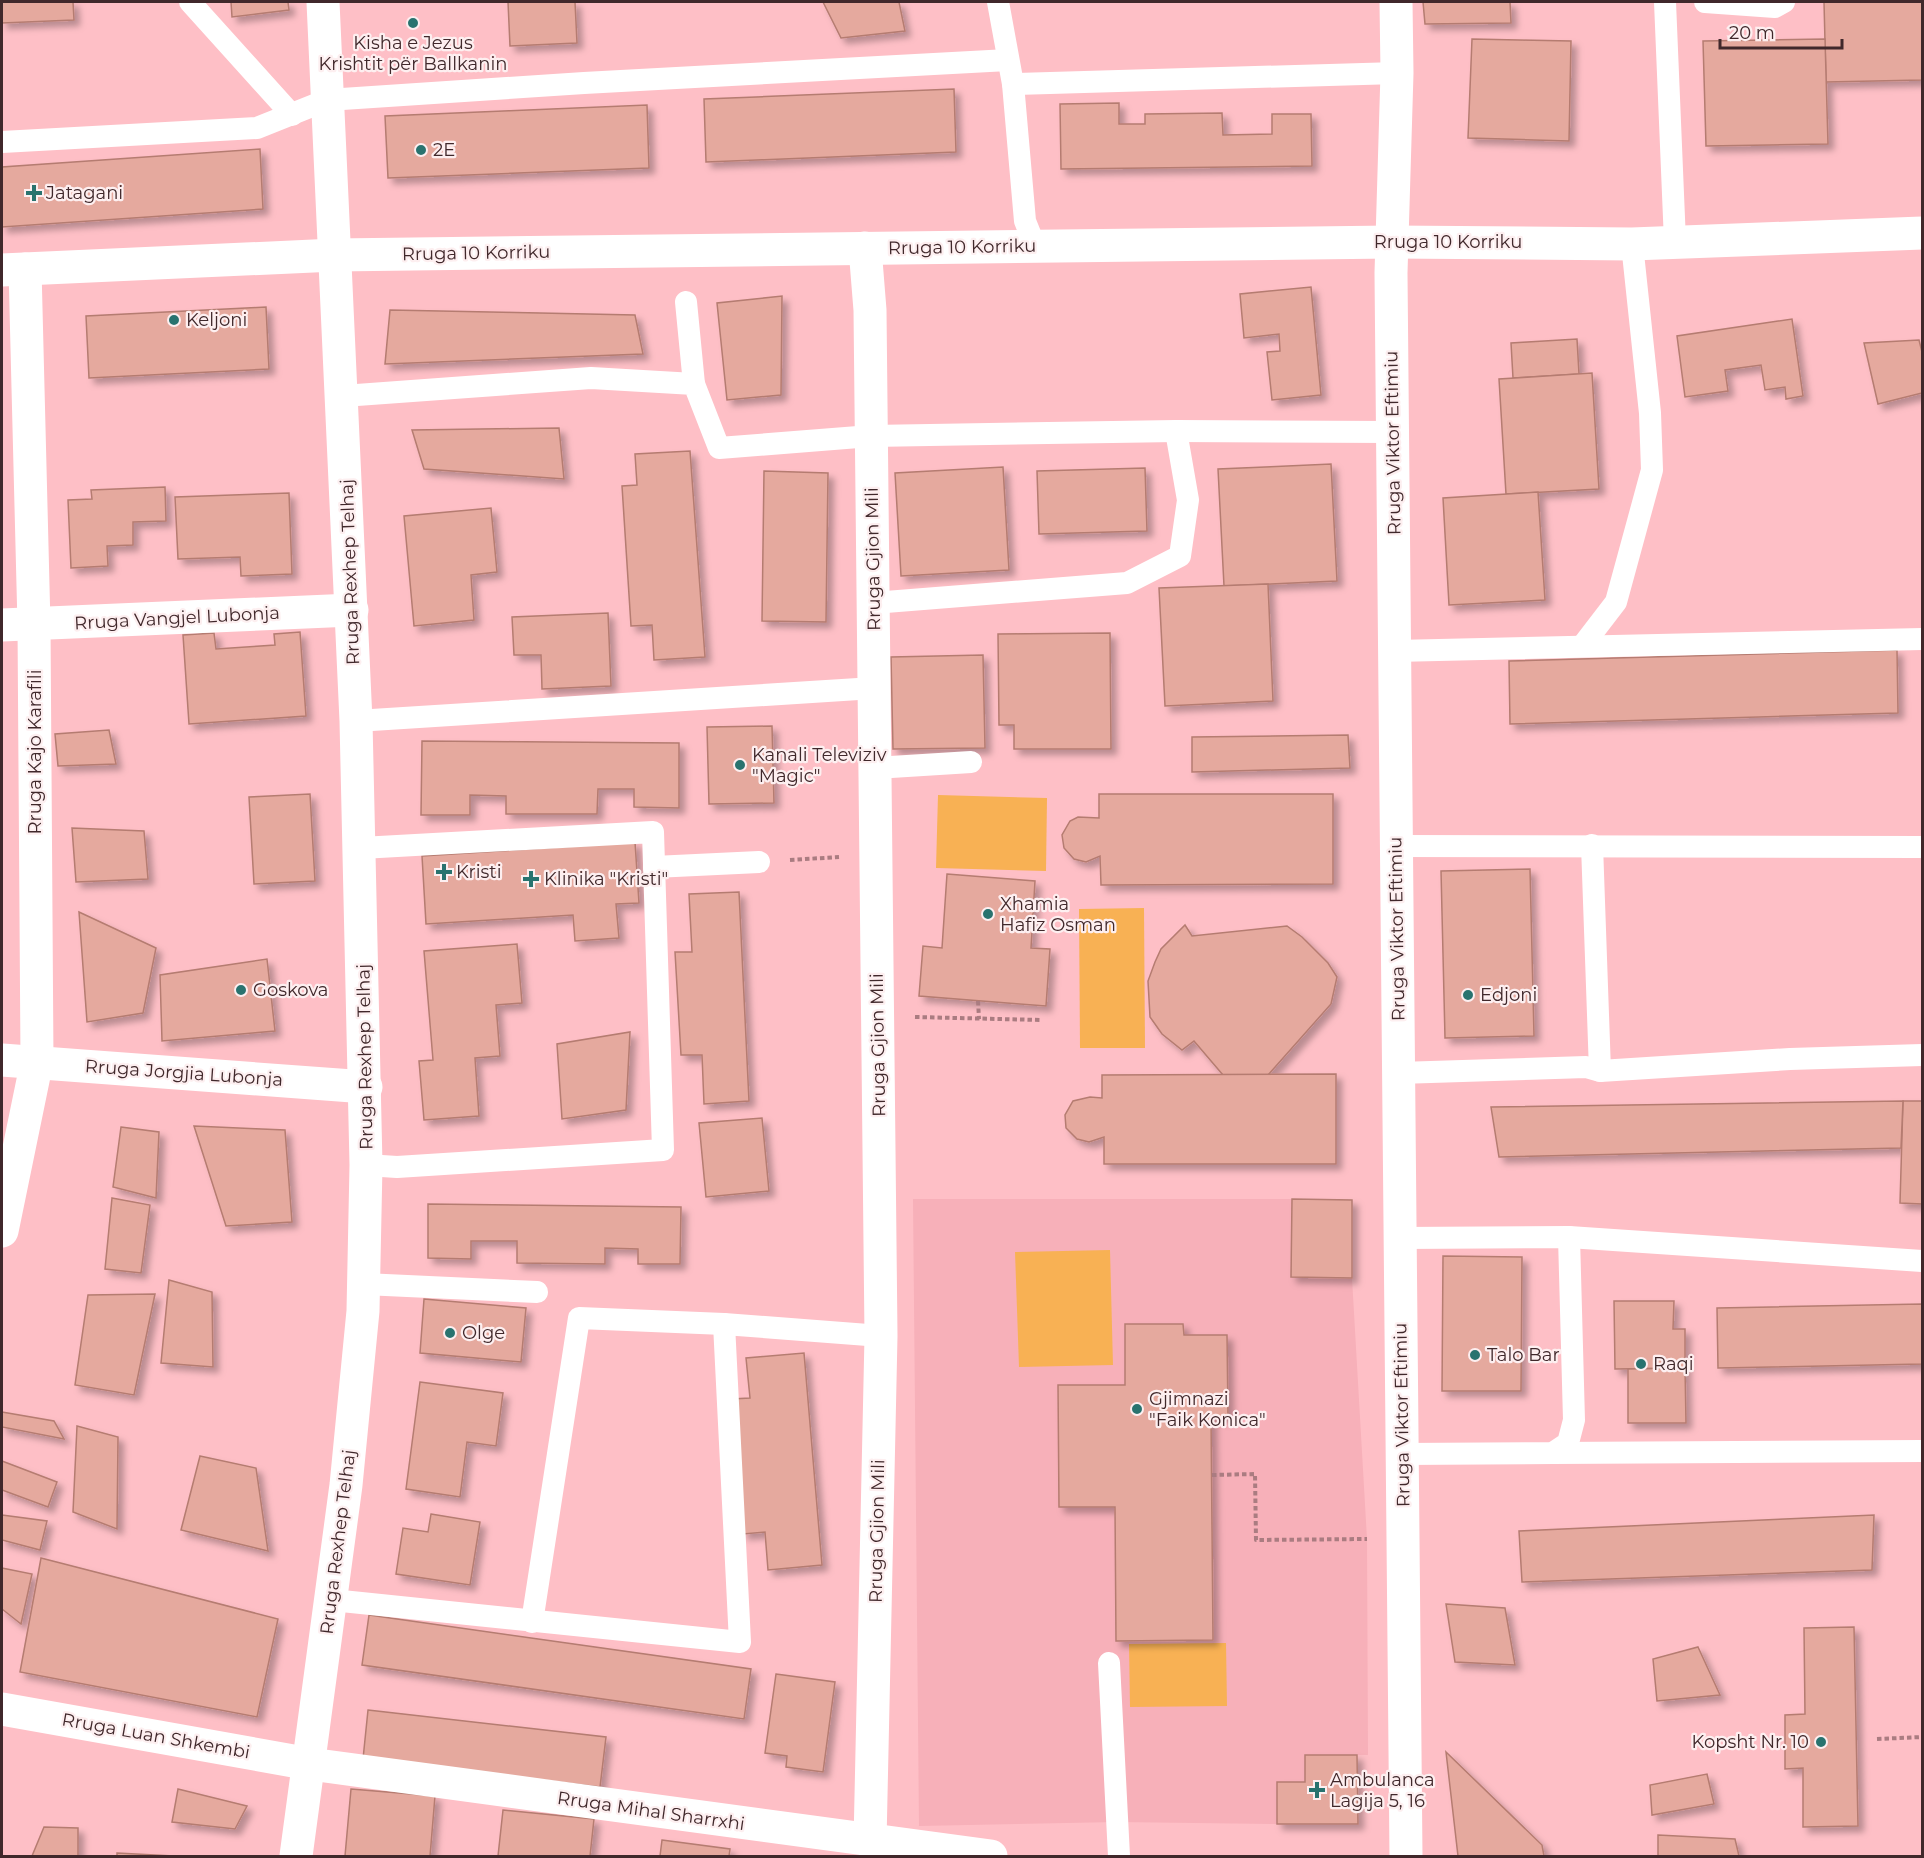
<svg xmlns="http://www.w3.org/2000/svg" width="1924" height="1858" font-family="Montserrat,sans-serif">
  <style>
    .built { fill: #f7b0b9 }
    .pitch { fill: #f8b154 }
    .building { fill: #e5a99e; stroke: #b57c71; stroke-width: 1.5; filter: url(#shadow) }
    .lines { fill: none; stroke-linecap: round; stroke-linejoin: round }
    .path { stroke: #aa7c81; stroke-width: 4; stroke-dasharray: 4.5 3; stroke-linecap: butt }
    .service { stroke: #fff; stroke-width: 22 }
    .minor { stroke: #fff; stroke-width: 33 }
    .poi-dot { fill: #29736f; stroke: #fdeff0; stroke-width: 2 }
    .labels { text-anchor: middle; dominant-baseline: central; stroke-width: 4.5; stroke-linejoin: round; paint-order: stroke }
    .poi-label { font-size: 18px; fill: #40282b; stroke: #fdeff0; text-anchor: start }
    .street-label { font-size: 18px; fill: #40282b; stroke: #fdeff0 }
  </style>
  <defs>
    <filter id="shadow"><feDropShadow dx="5.5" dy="5.5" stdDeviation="3" flood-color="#0004"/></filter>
  </defs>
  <rect width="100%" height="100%" fill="#febfc6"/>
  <polygon class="built" points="913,1199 1292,1199 1291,1277 1352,1278 1367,1539 1368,1755 1305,1755 1305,1782 1277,1782 1277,1824 1117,1822 919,1826"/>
  <g class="pitch">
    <polygon points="938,795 1047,798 1046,871 936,868"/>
    <polygon points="1144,908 1145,1048 1080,1048 1079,909"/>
    <polygon points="1110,1250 1113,1365 1019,1367 1015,1252"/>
    <polygon points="1226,1643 1227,1706 1130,1707 1129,1644"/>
  </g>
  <g class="building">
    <polygon points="2,2 73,2 74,20 2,23"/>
    <polygon points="231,2 288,2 289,10 232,17"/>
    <polygon points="508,2 575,2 577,43 510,46"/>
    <polygon points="823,2 899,2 905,31 841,38"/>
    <polygon points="1423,2 1510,2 1511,23 1425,24"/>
    <polygon points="1824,2 1922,2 1922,80 1826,82"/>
    <polygon points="1472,39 1571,41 1569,141 1468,138"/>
    <polygon points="1825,39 1828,144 1706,146 1703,41"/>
    <polygon points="954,89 956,152 706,162 704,99"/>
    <polygon points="1119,103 1119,124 1145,124 1145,114 1222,113 1223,135 1272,134 1272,114 1311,114 1312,166 1061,169 1060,104"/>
    <polygon points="647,105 649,168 388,178 385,116"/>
    <polygon points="260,149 263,209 2,227 2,167"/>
    <polygon points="1311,287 1321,395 1272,400 1267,352 1280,351 1279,334 1244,338 1240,294"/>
    <polygon points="782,296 781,395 727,400 717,303"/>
    <polygon points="266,307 269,369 89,378 86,316"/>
    <polygon points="390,310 635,315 643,354 385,364"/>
    <polygon points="1792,319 1803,396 1786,399 1785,387 1765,390 1761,365 1725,370 1728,391 1685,397 1677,336"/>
    <polygon points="1577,339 1579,374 1513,378 1511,343"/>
    <polygon points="1919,340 1922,352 1922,393 1878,404 1864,343"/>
    <polygon points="1592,373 1599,489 1506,494 1499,379"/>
    <polygon points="559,428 564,479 424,469 412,430"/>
    <polygon points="690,451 705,657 654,660 652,625 631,626 622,486 637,485 635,454"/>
    <polygon points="1331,464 1337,581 1224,586 1218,469"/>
    <polygon points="1003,467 1009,570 901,576 895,473"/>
    <polygon points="1145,468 1147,531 1039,534 1037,471"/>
    <polygon points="764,471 828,473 826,622 762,621"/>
    <polygon points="165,487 166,521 133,522 133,545 107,546 108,566 71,568 68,500 92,499 91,490"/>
    <polygon points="1538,492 1545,600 1449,605 1443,498"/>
    <polygon points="289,493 292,574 241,576 240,557 178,559 175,497"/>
    <polygon points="491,508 497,572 471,575 474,620 414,626 404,516"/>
    <polygon points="1268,584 1273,701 1165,706 1159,588"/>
    <polygon points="608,613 611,686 542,689 541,655 514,655 512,617"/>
    <polygon points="300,632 306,716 189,724 183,635 214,633 216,649 275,645 274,634"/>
    <polygon points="1110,633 1111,749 1014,749 1014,725 999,725 998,634"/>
    <polygon points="1897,650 1898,713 1510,724 1509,661"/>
    <polygon points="983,655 985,748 893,749 891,657"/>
    <polygon points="772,726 774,803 709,804 707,727"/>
    <polygon points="109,730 116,764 58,766 55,734"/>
    <polygon points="1348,735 1350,768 1192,772 1192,737"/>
    <polygon points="422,741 679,743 679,808 634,807 634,789 598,789 597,814 506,814 506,796 470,795 470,815 421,815"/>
    <polygon points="310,794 315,881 254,884 249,797"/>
    <polygon points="1099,794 1333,794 1333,884 1101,885 1100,856 1086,862 1074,859 1064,848 1062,835 1070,821 1078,817 1099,818"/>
    <polygon points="72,828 144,831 148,879 76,882"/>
    <polygon points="635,842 639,903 616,904 619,938 575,941 573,915 426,924 422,856"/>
    <polygon points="1530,869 1534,1036 1445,1038 1441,871"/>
    <polygon points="947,874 1035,881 1031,948 1050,949 1046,1006 919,996 923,946 942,948"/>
    <polygon points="739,892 749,1101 704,1104 702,1055 681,1055 675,952 692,952 689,894"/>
    <polygon points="79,912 156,948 143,1013 87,1022"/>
    <polygon points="1185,925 1192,936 1287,926 1302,937 1328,963 1337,977 1331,1004 1268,1075 1223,1075 1194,1041 1182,1050 1162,1034 1150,1017 1148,981 1155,962 1161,949"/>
    <polygon points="517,944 522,1003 496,1005 500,1056 475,1058 479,1116 424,1120 419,1061 433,1060 424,951"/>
    <polygon points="267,959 275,1031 162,1041 160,975"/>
    <polygon points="630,1032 626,1110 562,1119 557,1044"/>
    <polygon points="1336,1074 1336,1164 1104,1164 1104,1137 1089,1142 1077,1139 1066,1128 1065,1115 1073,1101 1090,1097 1102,1098 1102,1075"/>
    <polygon points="1903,1101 1922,1101 1922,1204 1900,1203"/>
    <polygon points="1903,1101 1901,1148 1499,1157 1491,1107"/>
    <polygon points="762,1118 769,1191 706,1197 699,1123"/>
    <polygon points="194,1126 285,1130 292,1222 226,1226"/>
    <polygon points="121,1127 159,1132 156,1198 113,1187"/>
    <polygon points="112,1198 150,1205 141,1273 105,1269"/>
    <polygon points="1292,1199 1352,1200 1352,1278 1291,1277"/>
    <polygon points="428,1204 681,1207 680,1264 638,1264 638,1249 605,1248 605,1264 517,1263 517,1241 471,1241 471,1259 428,1258"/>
    <polygon points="1443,1256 1522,1257 1521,1391 1442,1391"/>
    <polygon points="169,1280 212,1292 213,1367 161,1363"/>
    <polygon points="155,1294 134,1395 75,1385 88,1295"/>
    <polygon points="424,1299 526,1308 521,1362 420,1353"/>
    <polygon points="1614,1301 1674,1301 1673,1329 1685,1329 1685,1368 1615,1369"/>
    <polygon points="1922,1304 1922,1364 1718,1368 1717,1308"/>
    <polygon points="1125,1324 1183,1324 1184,1335 1227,1335 1228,1417 1211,1417 1213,1640 1116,1641 1115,1507 1059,1507 1058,1385 1125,1385"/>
    <polygon points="804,1353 822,1565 768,1570 765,1532 743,1534 731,1399 750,1398 746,1358"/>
    <polygon points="1685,1368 1686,1423 1628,1423 1628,1369"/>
    <polygon points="420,1382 503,1393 496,1446 467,1442 460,1497 406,1489"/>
    <polygon points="2,1412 54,1421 64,1439 2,1427"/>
    <polygon points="77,1426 118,1437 117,1529 73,1512"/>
    <polygon points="200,1456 256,1468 268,1551 181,1530"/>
    <polygon points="2,1461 57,1482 48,1507 2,1490"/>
    <polygon points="431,1514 480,1522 470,1585 396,1574 403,1528 428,1532"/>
    <polygon points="2,1515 47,1521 40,1550 2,1540"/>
    <polygon points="1874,1515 1872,1570 1522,1582 1519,1531"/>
    <polygon points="41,1558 278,1619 257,1717 20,1672"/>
    <polygon points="2,1568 32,1574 21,1624 2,1609"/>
    <polygon points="1446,1604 1505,1608 1515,1665 1455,1662"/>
    <polygon points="369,1615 751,1669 744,1719 362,1665"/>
    <polygon points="1854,1627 1858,1826 1803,1827 1803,1768 1785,1769 1785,1715 1805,1714 1804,1628"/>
    <polygon points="1698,1647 1720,1695 1657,1701 1653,1659"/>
    <polygon points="776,1674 835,1682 823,1772 786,1767 787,1756 765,1753"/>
    <polygon points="368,1710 606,1737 600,1787 363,1759"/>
    <polygon points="1446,1752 1542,1845 1544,1856 1458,1856"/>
    <polygon points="1305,1755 1357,1755 1358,1824 1277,1824 1277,1782 1305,1782"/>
    <polygon points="1707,1774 1714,1804 1652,1815 1650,1785"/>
    <polygon points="178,1789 247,1806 235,1829 172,1822"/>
    <polygon points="351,1789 435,1796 430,1856 345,1856"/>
    <polygon points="503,1810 594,1819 590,1856 498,1856"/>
    <polygon points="44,1827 78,1828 78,1856 32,1856"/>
    <polygon points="1658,1835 1735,1839 1739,1856 1658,1856"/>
    <polygon points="662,1840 730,1849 729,1856 660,1856"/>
    <polygon points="117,1853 174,1856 117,1856"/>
  </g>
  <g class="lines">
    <g class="path">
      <polyline points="790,860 839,857"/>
      <polyline points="978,1001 979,1019"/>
      <polyline points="915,1017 1041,1020"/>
      <polyline points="1212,1475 1255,1474 1256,1540 1367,1539"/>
      <polyline points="1877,1739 1922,1737"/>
      <polyline points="1358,1799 1369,1799"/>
    </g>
    <g class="service">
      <polyline points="190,2 292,115"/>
      <polyline points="998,2 1013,84 1025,221 1035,246"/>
      <polyline points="1665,2 1675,242"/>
      <polyline points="1705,2 1775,7 1784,2"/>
      <polyline points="1013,84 1397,73"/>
      <polyline points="2,142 257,128 327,100 584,83 1008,60"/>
      <polyline points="686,302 694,384"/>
      <polyline points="343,396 591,378 694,384 719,448 871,436 1176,431 1392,432"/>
      <polyline points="873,603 1127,583 1180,556 1188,500 1176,431"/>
      <polyline points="1583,645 1616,602 1652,470 1650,413 1632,244"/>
      <polyline points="1395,651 1922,639"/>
      <polyline points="356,721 874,688"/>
      <polyline points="875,768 971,762"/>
      <polyline points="1592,845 1600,1071"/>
      <polyline points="1396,846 1922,847"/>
      <polyline points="361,848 653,832 663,1150 397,1167 366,1165"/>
      <polyline points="654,867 759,862"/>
      <polyline points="1399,1073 1586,1067 1600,1071 1790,1059 1922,1055"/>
      <polyline points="1400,1238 1569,1237 1922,1261"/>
      <polyline points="364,1284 537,1292"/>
      <polyline points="1553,1453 1922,1451"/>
      <polyline points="1402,1454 1553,1453 1568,1443 1574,1420 1569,1237"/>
      <polyline points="332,1600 740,1642 724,1324"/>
      <polyline points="532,1622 579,1318 724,1324 881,1336"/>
      <polyline points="1109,1663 1119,1856"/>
    </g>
    <g class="minor">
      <polyline points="1396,2 1397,73 1391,273 1406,1856"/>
      <polyline points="865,248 870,310 881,1336 870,1842"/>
      <polyline points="2,270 335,255 1391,242 1632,244 1922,233"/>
      <polyline points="2,625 352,610"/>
      <polyline points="2,1060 366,1087"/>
      <polyline points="2,1231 37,1061 34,625 25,269"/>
      <polyline points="2,1709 310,1764 991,1856"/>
      <polyline points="296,1856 346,1485 363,1311 366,1165 356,721 323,2"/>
    </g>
  </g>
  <g class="poi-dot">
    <circle cx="413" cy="23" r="6"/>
    <circle cx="421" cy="150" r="6"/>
    <path d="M31 184h6v6h6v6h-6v6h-6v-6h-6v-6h6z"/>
    <circle cx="174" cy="320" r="6"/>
    <circle cx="740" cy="765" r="6"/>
    <path d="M441 863h6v6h6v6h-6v6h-6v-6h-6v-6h6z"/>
    <path d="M528 870h6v6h6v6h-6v6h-6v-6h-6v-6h6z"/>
    <circle cx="988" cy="914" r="6"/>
    <circle cx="241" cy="990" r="6"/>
    <circle cx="1468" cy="995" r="6"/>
    <circle cx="450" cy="1333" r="6"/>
    <circle cx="1475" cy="1355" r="6"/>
    <circle cx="1641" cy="1364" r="6"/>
    <circle cx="1137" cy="1409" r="6"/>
    <circle cx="1821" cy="1742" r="6"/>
    <path d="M1314 1781h6v6h6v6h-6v6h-6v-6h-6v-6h6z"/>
  </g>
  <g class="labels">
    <g class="poi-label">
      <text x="413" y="43" text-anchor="middle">Kisha e Jezus<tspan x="413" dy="21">Krishtit për Ballkanin</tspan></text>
      <text x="433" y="150">2E</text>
      <text x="46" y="193">Jatagani</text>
      <text x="186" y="320">Keljoni</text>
      <text x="752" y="755">Kanali Televiziv<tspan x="752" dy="21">"Magic"</tspan></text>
      <text x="456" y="872">Kristi</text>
      <text x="544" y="879">Klinika "Kristi"</text>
      <text x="1000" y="904">Xhamia<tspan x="1000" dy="21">Hafiz Osman</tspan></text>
      <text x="253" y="990">Goskova</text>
      <text x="1480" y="995">Edjoni</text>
      <text x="462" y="1333">Olge</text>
      <text x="1487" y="1355">Talo Bar</text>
      <text x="1653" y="1364">Raqi</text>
      <text x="1149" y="1399">Gjimnazi<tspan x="1149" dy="21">"Faik Konica"</tspan></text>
      <text x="1809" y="1742" text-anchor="end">Kopsht Nr. 10</text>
      <text x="1330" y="1780">Ambulanca<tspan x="1330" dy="21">Lagija 5, 16</tspan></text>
    </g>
    <g class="street-label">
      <text x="1448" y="242">Rruga 10 Korriku</text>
      <text transform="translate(962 247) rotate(-1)">Rruga 10 Korriku</text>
      <text transform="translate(476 253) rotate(-1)">Rruga 10 Korriku</text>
      <text transform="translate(1393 443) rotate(-91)">Rruga Viktor Eftimiu</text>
      <text transform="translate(873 559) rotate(-91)">Rruga Gjion Mili</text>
      <text transform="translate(350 572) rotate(-92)">Rruga Rexhep Telhaj</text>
      <text transform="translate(177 618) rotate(-3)">Rruga Vangjel Lubonja</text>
      <text transform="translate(35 752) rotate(-90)">Rruga Kajo Karafili</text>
      <text transform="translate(1397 929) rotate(-91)">Rruga Viktor Eftimiu</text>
      <text transform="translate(878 1045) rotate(-91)">Rruga Gjion Mili</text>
      <text transform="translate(365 1057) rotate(-91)">Rruga Rexhep Telhaj</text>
      <text transform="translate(184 1073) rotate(4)">Rruga Jorgjia Lubonja</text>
      <text transform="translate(1402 1415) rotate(-91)">Rruga Viktor Eftimiu</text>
      <text transform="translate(877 1531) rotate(-89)">Rruga Gjion Mili</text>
      <text transform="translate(338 1542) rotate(-83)">Rruga Rexhep Telhaj</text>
      <text transform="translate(156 1736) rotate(10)">Rruga Luan Shkembi</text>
      <text transform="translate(651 1811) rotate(8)">Rruga Mihal Sharrxhi</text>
    </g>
  </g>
  <rect width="1924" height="1858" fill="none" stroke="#40282b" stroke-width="6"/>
  <path d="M1720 39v9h122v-9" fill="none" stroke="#40282b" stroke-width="3"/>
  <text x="1729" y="39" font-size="18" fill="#40282b" stroke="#fdeff0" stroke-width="4.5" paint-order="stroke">20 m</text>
</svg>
